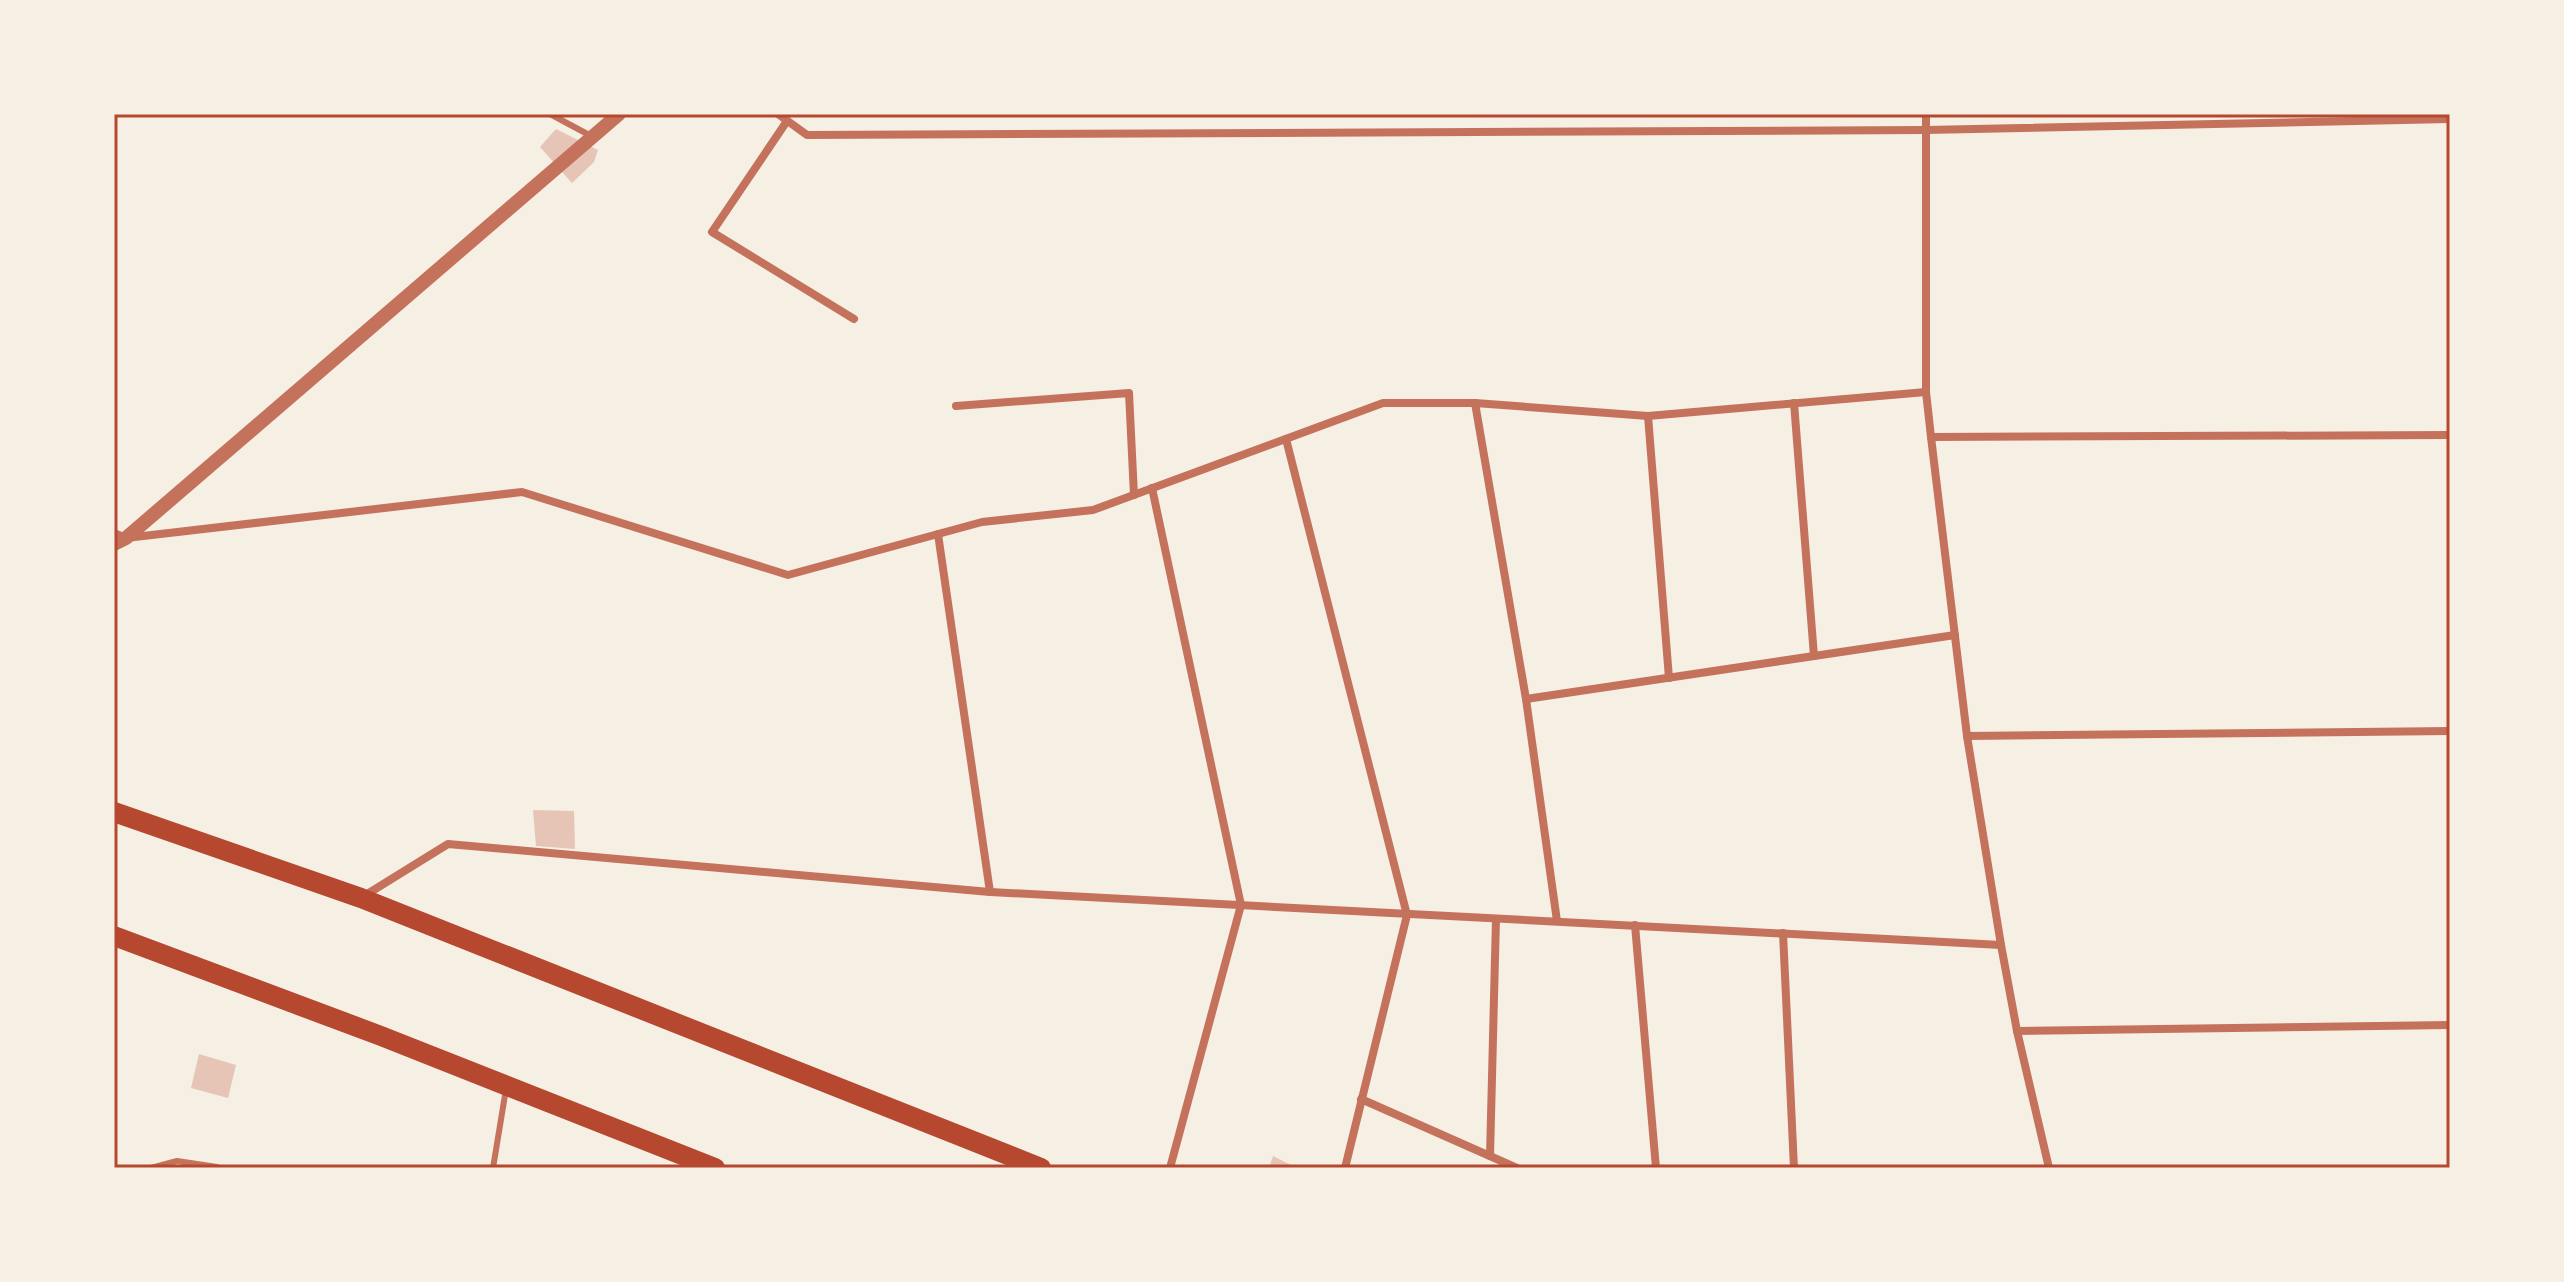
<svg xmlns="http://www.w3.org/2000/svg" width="2564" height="1282" font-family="'Nunito Sans',sans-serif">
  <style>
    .building { fill: #e6c5b7 }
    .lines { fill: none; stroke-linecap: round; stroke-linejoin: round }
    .service { stroke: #c5725c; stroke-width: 6 }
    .minor { stroke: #c5725c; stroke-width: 8 }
    .tertiary { stroke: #c5725c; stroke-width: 14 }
    .primary { stroke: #b5482f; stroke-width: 20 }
    .neatline { fill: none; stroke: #b5482f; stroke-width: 3 }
  </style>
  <rect width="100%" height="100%" fill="#f6efe4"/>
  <g class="building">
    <polygon points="556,129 598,150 594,162 572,183 540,147"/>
    <polygon points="533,810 574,811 575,849 536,846"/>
    <polygon points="199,1054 236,1065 228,1098 191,1088"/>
    <polygon points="1273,1156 1297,1168 1269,1168"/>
  </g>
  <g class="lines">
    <g class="service">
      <polyline points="550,114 593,137"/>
      <polyline points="151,1168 177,1161 217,1167"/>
      <polyline points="493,1168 506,1089"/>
    </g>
    <g class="minor">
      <polyline points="778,114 807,135 1926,130 2450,119"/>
      <polyline points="1926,114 1926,392 1931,437 1967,736 2001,945 2017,1031 2049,1168"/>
      <polyline points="787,121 712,232 854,319"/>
      <polyline points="1475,403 1526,699 1557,921"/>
      <polyline points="1794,403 1814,656"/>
      <polyline points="956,406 1129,393 1134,495"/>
      <polyline points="1648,416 1669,678"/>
      <polyline points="1931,437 2450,435"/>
      <polyline points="1286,439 1407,915 1345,1168"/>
      <polyline points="1152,488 1241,905 1170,1168"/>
      <polyline points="114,533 126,538 522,492 788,575 982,522 1093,510 1383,403 1475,403 1648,416 1926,392"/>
      <polyline points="938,534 990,892"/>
      <polyline points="1526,699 1955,635"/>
      <polyline points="1967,736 2450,731"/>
      <polyline points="364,896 448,844 990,892 2001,945"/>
      <polyline points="1635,925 1656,1168"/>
      <polyline points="1783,933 1794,1168"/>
      <polyline points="2017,1031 2450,1025"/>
      <polyline points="1361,1099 1517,1168"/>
      <polyline points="1490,1156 1496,919"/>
    </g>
    <polyline class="tertiary" points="114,544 126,538 619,114"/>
    <g class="primary">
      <polyline points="114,812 361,898 1041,1168"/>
      <polyline points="114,936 381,1036 715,1168"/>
    </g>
  </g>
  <rect width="2564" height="1282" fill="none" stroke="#f6efe4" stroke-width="232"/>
  <rect x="116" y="116" width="2332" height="1050" class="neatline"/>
</svg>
